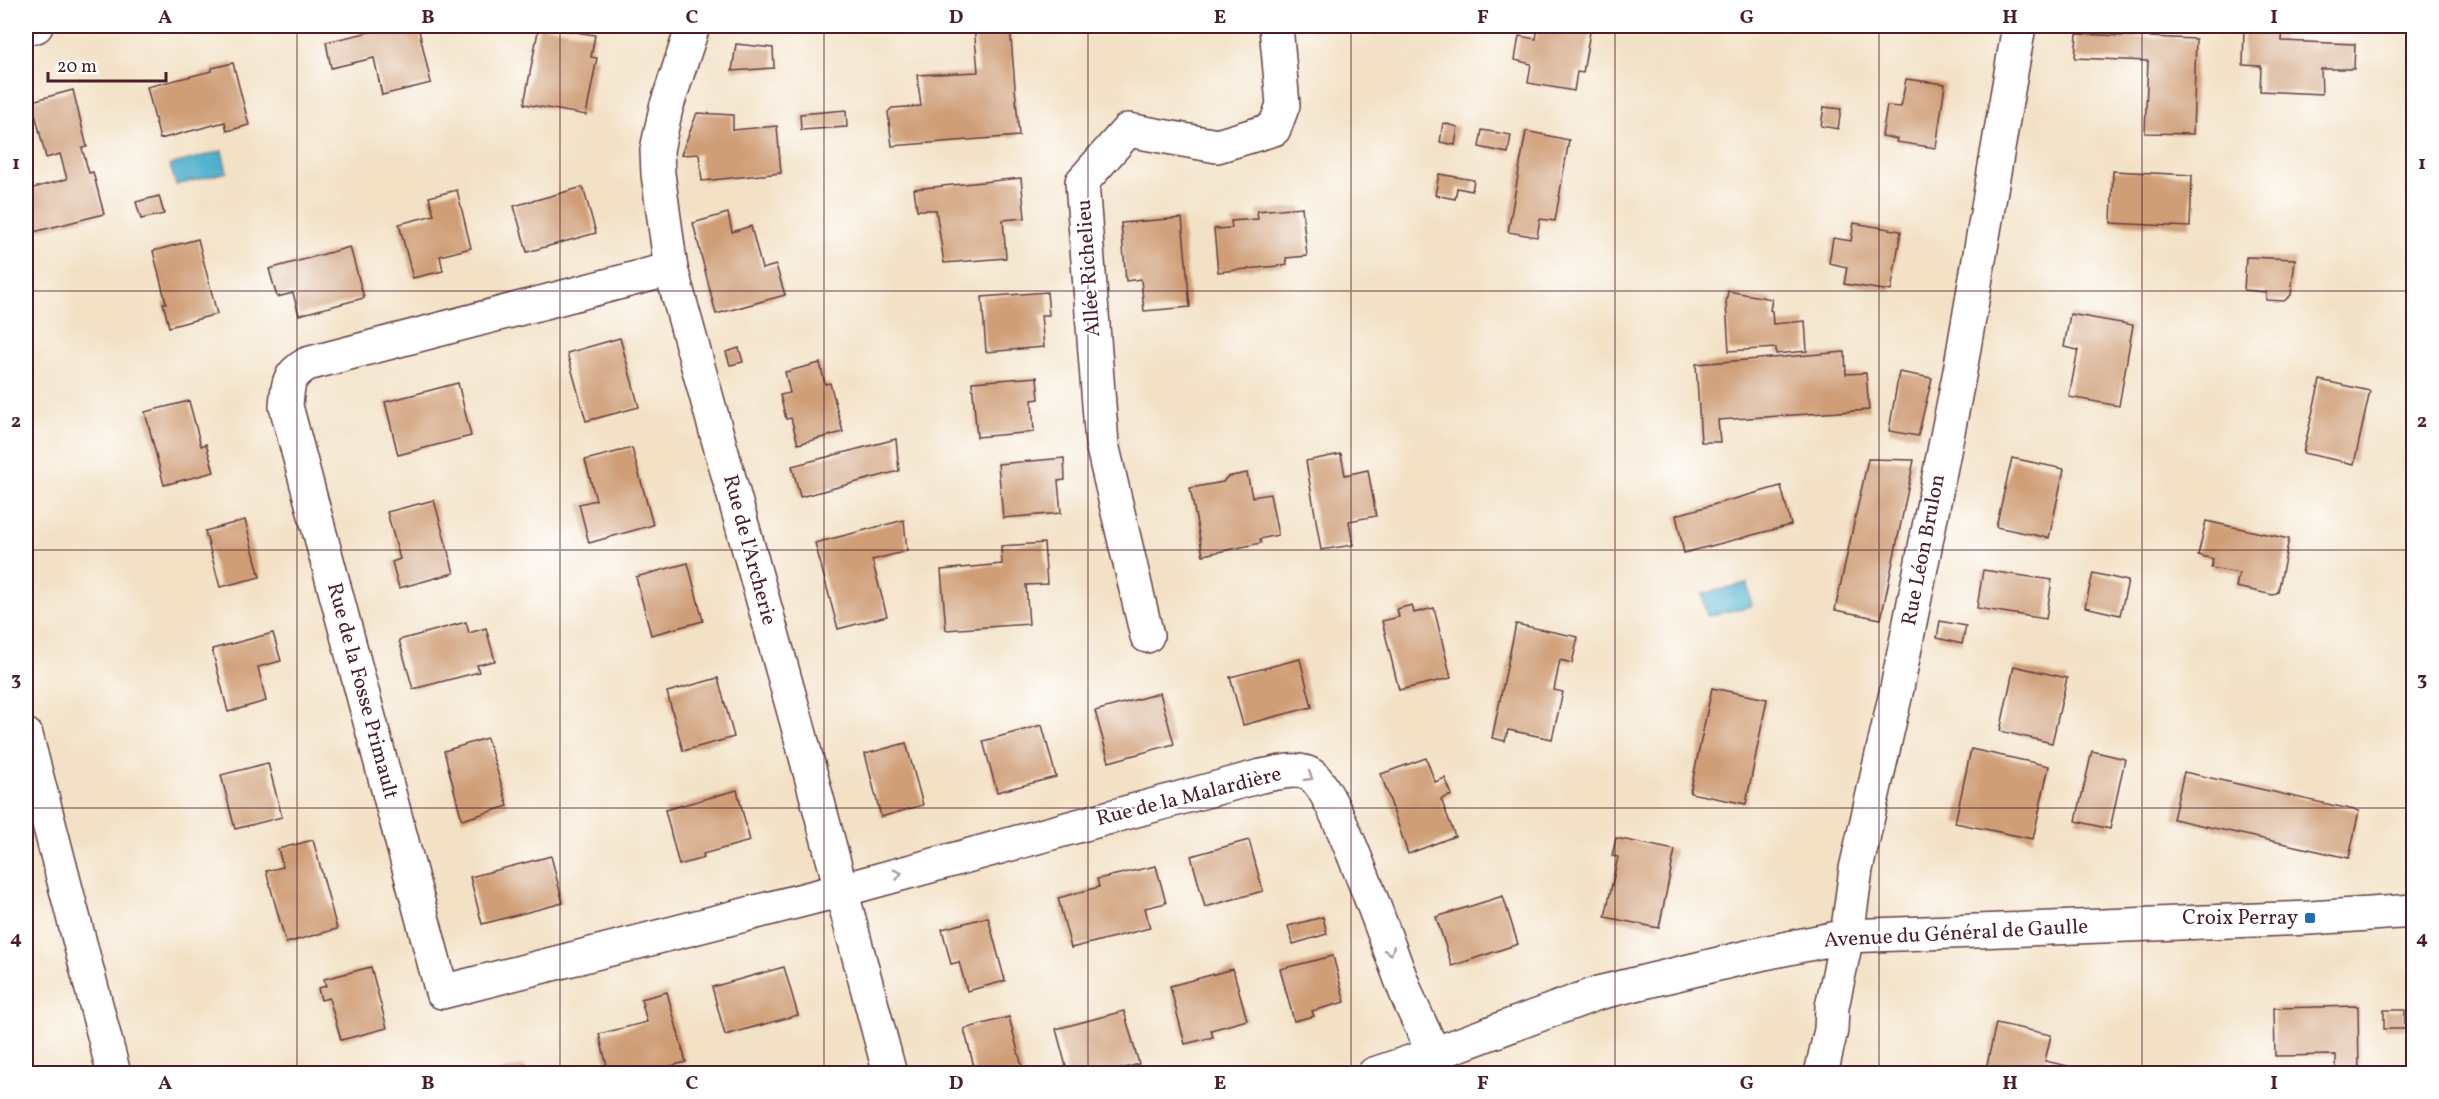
<svg xmlns="http://www.w3.org/2000/svg" width="2439" height="1099" font-family="Vollkorn,serif">
  <style>
    .water { fill: #4cafcc; stroke: #4b677c; stroke-width: 1.5 }
    .building { fill: #cf9d76 }
    .lines { fill: none; stroke-linecap: round; stroke-linejoin: round }
    .minor-casing { stroke: #633c42; stroke-width: 36 }
    .major-casing { stroke: #633c42; stroke-width: 36 }
    .minor { stroke: #fff; stroke-width: 33 }
    .major { stroke: #fff; stroke-width: 33 }
    .oneway { stroke: #ae9aa0 }
    .grid { fill: none; stroke: #4a1f2b; stroke-width: 1.5; stroke-opacity: 0.55 }
    .poi-dot { fill: #1f6fb2; stroke: #fff; stroke-width: 2 }
    .labels { text-anchor: middle; dominant-baseline: central; stroke-width: 4.5; stroke-linejoin: round; paint-order: stroke }
    .street-label { font-size: 21px; fill: #4a1f2b; stroke: #fff }
    .poi-label { font-size: 21px; fill: #4a1f2b; stroke: #fff; text-anchor: end }
    .neatline { fill: none; stroke: #4a1f2b; stroke-width: 2 }
    .grid-label { font-size: 20px; text-anchor: middle; font-weight: bold; fill: #4a1f2b }
  </style>
  <rect width="100%" height="100%" fill="#fff"/>
  <filter id="ink" filterUnits="userSpaceOnUse"><feTurbulence type="fractalNoise" baseFrequency=".0167" numOctaves="2"/><feDisplacementMap in="SourceGraphic" scale="12" xChannelSelector="R" yChannelSelector="G"/><feConvolveMatrix kernelMatrix="1 2 1 2 8 2 1 2 1" color-interpolation-filters="sRGB"/></filter>
  <filter id="wash" filterUnits="userSpaceOnUse"><feTurbulence type="fractalNoise" baseFrequency=".008" numOctaves="4" result="noise"/><feDisplacementMap in="SourceGraphic" scale="24" xChannelSelector="R" yChannelSelector="G"/><feGaussianBlur stdDeviation="1.35" result="paint"/><feColorMatrix in="noise" values="0 0 0 0 0 0 0 0 0 0 0 0 0 0 0 0 0 1.4 0 .05"/><feComposite in="paint" operator="in"/></filter>
  <g filter="url(#wash)">
    <rect width="100%" height="100%" fill="#f3e1c5"/>
    <g class="water">
      <polygon points="222,151 227,172 176,185 170,165"/>
      <polygon points="1747,583 1752,606 1707,616 1702,594"/>
    </g>
    <g id="blocks">
      <g class="building">
        <polygon points="396,26 418,26 431,83 382,95 374,58 331,68 326,42"/>
        <polygon points="539,26 595,35 591,57 597,58 586,115 524,104"/>
        <polygon points="974,26 1010,26 1019,136 892,146 888,112 892,108 921,106 917,75 978,72"/>
        <polygon points="1538,26 1591,26 1583,73 1577,72 1574,91 1528,83 1531,64 1515,60 1519,36 1536,39"/>
        <polygon points="2244,26 2283,26 2282,41 2355,44 2354,69 2321,69 2322,94 2260,91 2261,66 2243,65"/>
        <polygon points="2077,34 2196,39 2193,134 2145,133 2148,61 2075,58"/>
        <polygon points="736,44 773,48 774,68 732,71"/>
        <polygon points="233,63 249,125 227,131 225,122 160,139 147,87 212,71 212,68"/>
        <polygon points="1906,79 1945,84 1936,148 1896,142 1897,139 1882,136 1887,106 1901,107"/>
        <polygon points="73,90 87,147 82,148 89,173 93,172 104,214 26,234 26,190 67,179 60,154 46,158 32,101"/>
        <polygon points="1824,107 1841,109 1838,129 1821,126"/>
        <polygon points="846,110 847,127 801,130 800,114"/>
        <polygon points="697,113 733,115 733,130 777,126 781,173 702,181 699,154 681,155"/>
        <polygon points="1443,123 1458,127 1455,145 1440,142"/>
        <polygon points="1482,130 1511,135 1508,153 1479,147"/>
        <polygon points="1526,131 1569,140 1555,221 1540,219 1537,237 1508,232"/>
        <polygon points="2113,171 2192,175 2190,227 2111,223"/>
        <polygon points="1439,174 1474,180 1472,191 1457,188 1455,199 1435,195"/>
        <polygon points="1021,178 1025,218 1003,220 1006,258 944,263 936,210 917,210 914,189"/>
        <polygon points="583,187 596,233 527,252 514,206"/>
        <polygon points="457,190 471,248 440,256 443,271 413,278 399,224 434,215 429,197"/>
        <polygon points="159,196 164,214 141,219 136,202"/>
        <polygon points="1302,207 1307,256 1286,258 1287,265 1218,272 1214,229 1232,228 1231,221 1258,219 1257,211"/>
        <polygon points="728,213 732,232 751,226 762,269 776,265 785,295 716,314 693,223"/>
        <polygon points="1182,218 1190,307 1144,311 1141,279 1126,281 1121,223"/>
        <polygon points="1854,223 1901,231 1891,291 1844,284 1847,267 1829,263 1833,238 1851,241"/>
        <polygon points="198,239 217,314 169,327 163,303 166,303 153,251"/>
        <polygon points="350,247 364,298 299,315 293,293 277,297 269,269"/>
        <polygon points="2246,257 2295,259 2291,295 2284,301 2266,300 2266,292 2244,290"/>
        <polygon points="1728,291 1772,299 1770,310 1772,311 1773,324 1805,321 1807,351 1776,354 1776,348 1729,351 1726,303"/>
        <polygon points="1047,292 1049,315 1041,315 1044,347 986,352 982,297"/>
        <polygon points="2070,314 2133,325 2119,406 2069,397 2078,350 2064,347"/>
        <polygon points="620,338 639,407 586,421 567,353"/>
        <polygon points="739,348 743,362 730,365 726,352"/>
        <polygon points="1845,352 1846,374 1866,373 1869,410 1718,420 1720,442 1701,442 1696,364"/>
        <polygon points="820,363 825,384 830,383 843,432 798,444 791,418 786,419 780,395 790,393 785,372"/>
        <polygon points="1899,372 1932,378 1918,436 1889,431"/>
        <polygon points="1037,377 1039,399 1032,400 1034,432 977,437 972,382"/>
        <polygon points="2320,380 2370,391 2354,464 2303,453"/>
        <polygon points="458,383 471,436 398,455 385,402"/>
        <polygon points="189,401 201,446 206,444 214,472 164,485 145,412"/>
        <polygon points="896,439 899,471 800,497 792,466"/>
        <polygon points="632,448 653,525 589,543 579,504 596,500 585,460"/>
        <polygon points="1341,454 1345,475 1368,470 1376,516 1349,521 1353,545 1321,550 1306,461"/>
        <polygon points="1064,458 1065,480 1058,481 1061,513 1003,518 998,464"/>
        <polygon points="2012,458 2064,469 2049,538 1996,527"/>
        <polygon points="1868,459 1914,460 1881,619 1835,610"/>
        <polygon points="1247,473 1252,497 1270,494 1278,535 1260,539 1261,543 1203,555 1190,488 1223,482 1227,477"/>
        <polygon points="1781,486 1791,525 1684,553 1676,515"/>
        <polygon points="434,500 454,573 399,588 392,562 400,559 387,512"/>
        <polygon points="245,520 260,577 220,587 205,531"/>
        <polygon points="904,520 907,551 872,560 887,616 838,629 815,543"/>
        <polygon points="2206,521 2289,539 2278,592 2273,595 2236,587 2239,573 2211,568 2213,559 2198,555"/>
        <polygon points="1044,543 1047,584 1026,585 1029,624 946,630 941,570 1002,564 1001,546"/>
        <polygon points="688,563 703,621 651,635 636,577"/>
        <polygon points="1983,570 2052,580 2046,619 1977,608"/>
        <polygon points="2093,573 2128,581 2120,615 2085,607"/>
        <polygon points="1412,605 1414,613 1434,608 1451,678 1399,690 1382,621 1399,617 1397,609"/>
        <polygon points="1940,621 1966,626 1962,644 1937,638"/>
        <polygon points="466,622 469,633 486,628 495,661 477,665 479,672 413,689 399,640"/>
        <polygon points="1516,624 1578,637 1572,663 1560,660 1554,690 1563,692 1552,739 1508,730 1505,741 1492,738"/>
        <polygon points="273,633 281,661 258,667 266,701 228,712 212,649"/>
        <polygon points="1300,659 1312,707 1243,725 1230,677"/>
        <polygon points="2014,666 2067,678 2052,743 2000,731"/>
        <polygon points="718,678 734,737 683,751 667,692"/>
        <polygon points="1712,688 1767,699 1746,804 1690,793"/>
        <polygon points="1160,693 1174,744 1109,762 1095,711"/>
        <polygon points="1042,725 1056,777 997,792 983,741"/>
        <polygon points="487,738 508,806 462,820 444,751"/>
        <polygon points="906,743 923,805 881,817 865,754"/>
        <polygon points="1971,749 2049,766 2033,839 1955,823"/>
        <polygon points="2092,751 2125,759 2110,829 2076,821"/>
        <polygon points="1426,758 1435,782 1445,778 1452,795 1441,799 1455,836 1408,854 1381,774"/>
        <polygon points="268,763 282,817 235,829 221,775"/>
        <polygon points="2184,772 2359,811 2349,858 2173,819"/>
        <polygon points="737,790 750,841 703,854 704,858 679,865 665,810"/>
        <polygon points="1616,838 1675,850 1659,928 1605,917 1618,857 1612,856"/>
        <polygon points="313,840 337,929 286,943 266,871 283,867 278,849"/>
        <polygon points="1249,840 1263,891 1205,907 1191,856"/>
        <polygon points="551,856 563,903 482,924 470,877"/>
        <polygon points="1156,866 1166,903 1145,908 1150,928 1071,948 1058,898 1099,887 1097,879"/>
        <polygon points="1503,896 1518,944 1452,966 1436,917"/>
        <polygon points="988,917 1005,981 967,991 959,962 951,964 942,929"/>
        <polygon points="1323,917 1327,934 1293,944 1288,926"/>
        <polygon points="1333,956 1345,1002 1312,1011 1314,1016 1294,1021 1280,969"/>
        <polygon points="371,967 387,1028 341,1040 329,998 321,1000 318,988 326,986 324,979"/>
        <polygon points="784,967 798,1015 725,1035 712,987"/>
        <polygon points="1233,969 1247,1020 1211,1030 1213,1037 1185,1044 1170,986"/>
        <polygon points="667,992 686,1062 642,1074 609,1074 599,1034 647,1022 641,999"/>
        <polygon points="2358,1006 2359,1072 2336,1073 2336,1055 2275,1056 2274,1008"/>
        <rect x="2384" y="1010" width="21" height="19"/>
        <polygon points="1124,1011 1139,1064 1104,1074 1068,1074 1056,1029"/>
        <polygon points="1009,1017 1024,1074 976,1074 964,1029"/>
        <polygon points="1996,1023 2051,1035 2045,1061 2068,1066 2067,1074 1985,1074"/>
        <polygon points="2409,1030 2414,1030 2414,1074 2407,1074"/>
        <polygon points="525,1065 528,1074 495,1074 495,1073"/>
      </g>
    </g>
  </g>
  <g filter="url(#ink)">
    <use href="#blocks" fill-opacity="0" stroke="#633c42" stroke-width="1.5"/>
    <g class="lines">
      <g class="minor-casing">
        <g id="minor">
          <polyline points="693,26 666,108 657,150 658,174 671,269 797,723 890,1074"/>
          <polyline points="26,28 36,26"/>
          <path d="M671 269 307 364C287 376 288 384 286 406L442 992 842 890 1261 776C1276 774 1297 766 1311 775 1337 791 1393 962 1409 1000 1417 1018 1426 1036 1434 1054"/>
          <polyline points="1147,636 1102,444 1082,182 1128,130 1217,146 1274,129 1283,105 1276,26"/>
          <polyline points="1374,1074 1434,1054 1598,993 1764,953 1847,936 2310,918 2414,911"/>
          <polyline points="1821,1074 1831,1030 1832,1007 1847,936 1856,869 1896,693 1960,371 2019,26"/>
        </g>
      </g>
      <g class="major-casing">
        <polyline id="major" points="26,735 114,1074"/>
      </g>
      <use href="#minor" class="minor"/>
      <use href="#major" class="major"/>
    </g>
    <defs><path id="oneway-chevron" d="M-2-3.5L2.5 0L-2 3.5" fill="none" stroke-width="1.6" stroke-linecap="round" stroke-linejoin="round" transform="scale(1.5)"/></defs>
    <g class="oneway">
      <use href="#oneway-chevron" transform="translate(1309 777) rotate(30)"/>
      <use href="#oneway-chevron" transform="translate(898 874) rotate(-15)"/>
      <use href="#oneway-chevron" transform="translate(1390 951) rotate(69)"/>
    </g>
  </g>
  <path class="grid" d="M297 26V1074M560 26V1074M824 26V1074M1088 26V1074M1351 26V1074M1615 26V1074M1879 26V1074M2142 26V1074M26 291H2414M26 550H2414M26 808H2414"/>
  <rect class="poi-dot" x="2304" y="912" width="12" height="12" rx="3"/>
  <g class="labels">
    <g class="street-label">
      <text transform="translate(1089 268) rotate(-94)">Allée Richelieu</text>
      <text transform="translate(749 550) rotate(75)">Rue de l'Archerie</text>
      <text transform="translate(1924 550) rotate(-79)">Rue Léon Brulon</text>
      <text transform="translate(362 691) rotate(75)">Rue de la Fosse Primault</text>
      <text transform="translate(1189 797) rotate(-14)">Rue de la Malardière</text>
      <text transform="translate(1956 934) rotate(-3)">Avenue du Général de Gaulle</text>
    </g>
    <g class="poi-label">
      <text x="2298" y="918">Croix Perray</text>
    </g>
  </g>
  <rect width="2439" height="1099" fill="none" stroke="#fff" stroke-width="66"/>
  <path d="M48 72v9h118v-9" fill="none" stroke="#4a1f2b" stroke-width="3"/>
  <text x="57" y="72" font-size="18" fill="#4a1f2b" stroke="#ffffff" stroke-width="4.5" paint-order="stroke">20 m</text>
  <rect x="33" y="33" width="2373" height="1033" class="neatline"/>
  <g class="grid-label">
    <text x="165" y="23">A</text>
    <text x="428" y="23">B</text>
    <text x="692" y="23">C</text>
    <text x="956" y="23">D</text>
    <text x="1220" y="23">E</text>
    <text x="1483" y="23">F</text>
    <text x="1747" y="23">G</text>
    <text x="2010" y="23">H</text>
    <text x="2274" y="23">I</text>
    <text x="16" y="169">1</text>
    <text x="2422" y="169">1</text>
    <text x="16" y="427">2</text>
    <text x="2422" y="427">2</text>
    <text x="16" y="685">3</text>
    <text x="2422" y="685">3</text>
    <text x="16" y="944">4</text>
    <text x="2422" y="944">4</text>
    <text x="165" y="1089">A</text>
    <text x="428" y="1089">B</text>
    <text x="692" y="1089">C</text>
    <text x="956" y="1089">D</text>
    <text x="1220" y="1089">E</text>
    <text x="1483" y="1089">F</text>
    <text x="1747" y="1089">G</text>
    <text x="2010" y="1089">H</text>
    <text x="2274" y="1089">I</text>
  </g>
</svg>
